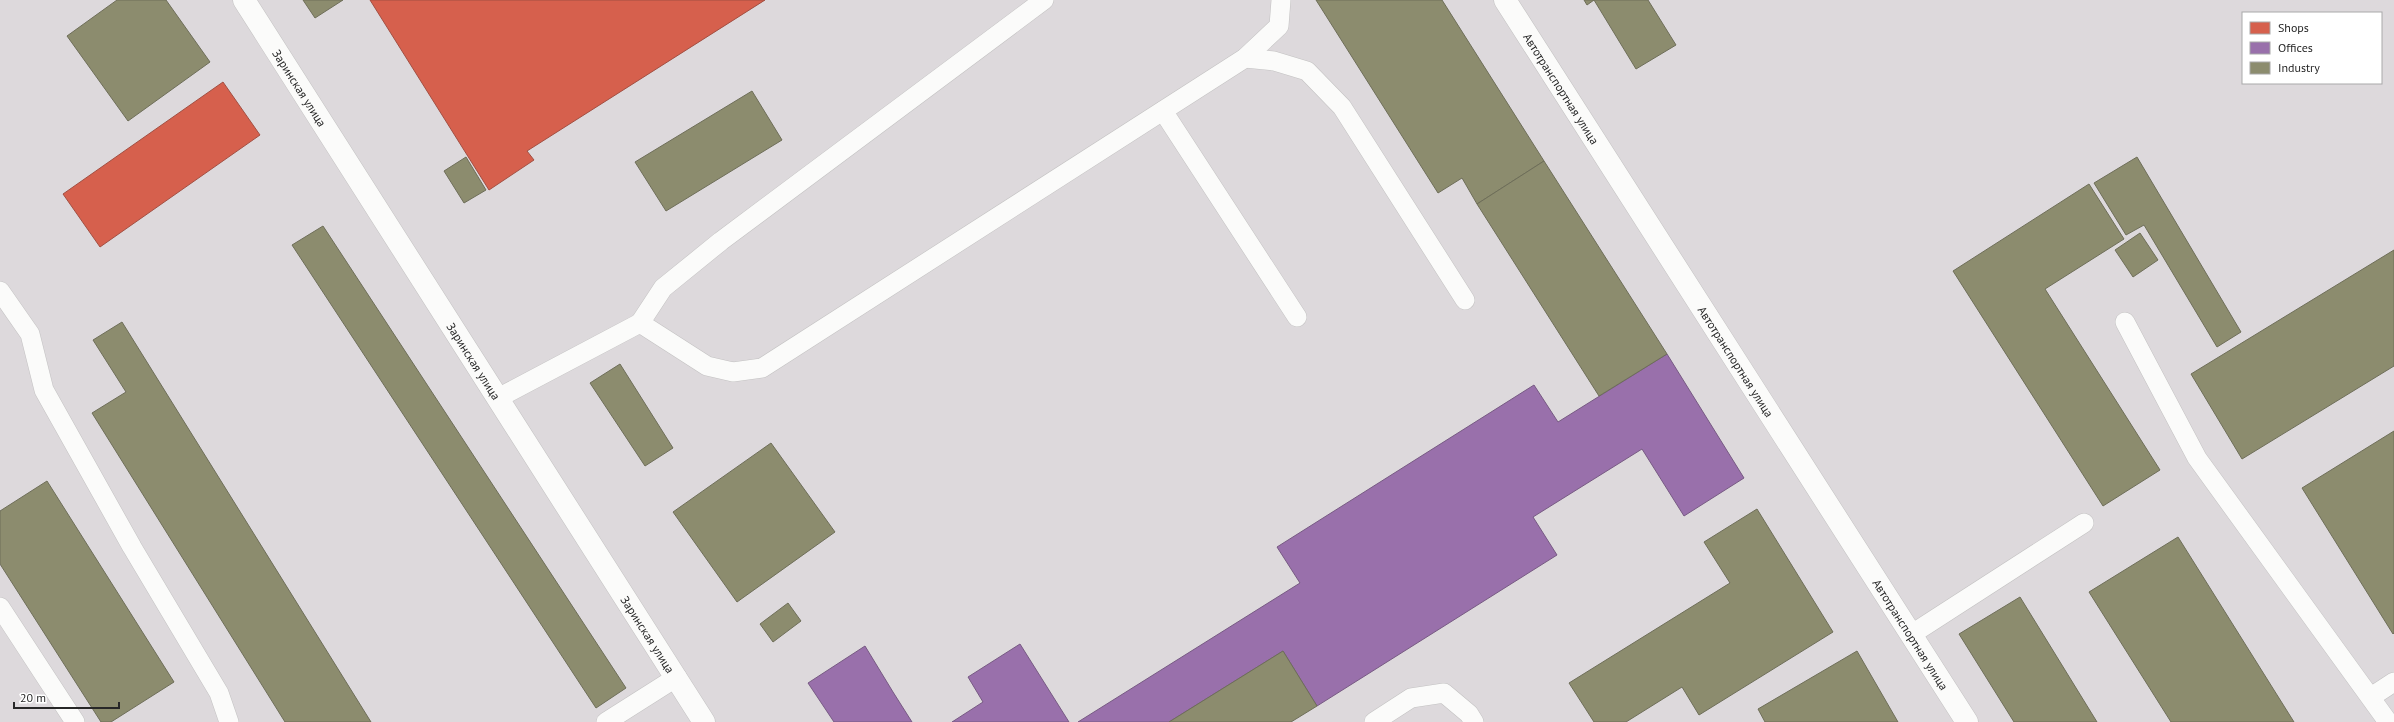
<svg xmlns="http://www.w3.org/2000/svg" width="2394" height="722" font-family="'PT Sans',sans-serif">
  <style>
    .industrial { fill: #ddd9dc; fill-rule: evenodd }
    .shops { fill: #d6604d; stroke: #a24f42 }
    .offices { fill: #9970ab; stroke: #775a83 }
    .industry { fill: #8c8c6e; stroke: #6e6e59 }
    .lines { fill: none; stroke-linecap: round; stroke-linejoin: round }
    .lane-casing { stroke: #c3c2c2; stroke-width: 20 }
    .street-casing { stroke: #c3c2c2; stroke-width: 23 }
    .lane { stroke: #fbfbfa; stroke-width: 19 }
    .street { stroke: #fbfbfa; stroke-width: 22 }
    .labels { text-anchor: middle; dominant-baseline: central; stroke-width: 4; stroke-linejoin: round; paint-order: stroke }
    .street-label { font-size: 12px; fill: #272727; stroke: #fff }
  </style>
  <rect width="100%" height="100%" fill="#e7e2dc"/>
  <path class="industrial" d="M0 0H2394V722H0ZM2243 13H2381V83H2243Z"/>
  <g class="shops">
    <polygon points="370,0 765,0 527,151 534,160 489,190"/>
    <polygon points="223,82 260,135 100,247 63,194"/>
  </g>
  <g class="offices">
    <polygon points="1667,354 1744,478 1684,516 1642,449 1533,517 1557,555 1317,706 1283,651 1169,722 1078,722 1300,583 1277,547 1534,385 1558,422"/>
    <polygon points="1020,644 1069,722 952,722 983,702 968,677"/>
    <polygon points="865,646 893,692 912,722 834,722 808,683"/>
  </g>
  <g class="industry">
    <polygon points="117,0 166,0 210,62 128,121 67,36"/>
    <polygon points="303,0 343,0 315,18"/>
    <polygon points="1316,0 1442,0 1544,161 1477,204 1462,178 1438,193"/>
    <polygon points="1584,0 1648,0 1676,45 1636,69 1594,0 1587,5"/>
    <polygon points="752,91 782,140 666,211 635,162"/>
    <polygon points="466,157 486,190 464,203 444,171"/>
    <polygon points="2137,157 2241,332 2217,347 2144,225 2126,235 2094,183"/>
    <polygon points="1544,161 1667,354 1599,396 1477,204"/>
    <polygon points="2089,184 2124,239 2045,289 2160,470 2103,506 1953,271"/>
    <polygon points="323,226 626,688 596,708 292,245"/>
    <polygon points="2140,233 2158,260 2133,277 2115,250"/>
    <polygon points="2394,250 2394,366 2242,459 2191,374"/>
    <polygon points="122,322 371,722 285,722 92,413 126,392 93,340"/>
    <polygon points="620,364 673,448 645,466 590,383"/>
    <polygon points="2394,431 2394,633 2393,634 2302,488"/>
    <polygon points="771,443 835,532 737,602 673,512"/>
    <polygon points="47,481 174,682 111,722 101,722 0,564 0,511"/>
    <polygon points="1757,509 1833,632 1699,715 1682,687 1626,722 1594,722 1569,683 1730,583 1704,542"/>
    <polygon points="2178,537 2294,722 2171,722 2089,592"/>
    <polygon points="2020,597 2097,722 2014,722 1959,634"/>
    <polygon points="788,603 801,621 773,642 760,624"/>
    <polygon points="1283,651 1317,706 1291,722 1169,722"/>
    <polygon points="1857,651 1898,722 1765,722 1758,709"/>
  </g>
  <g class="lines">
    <g class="lane-casing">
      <g id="lane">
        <polyline points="1245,58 1274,61 1307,71 1342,107 1465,300"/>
        <polyline points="1163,111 1297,317"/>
        <polyline points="0,291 30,334 44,390 132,547 219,693 229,722"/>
        <polyline points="2125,322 2197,458 2388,722"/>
        <polyline points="640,323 663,288 721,241 1044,0"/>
        <polyline points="498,398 640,323 707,366 733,372 762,368 1245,58 1279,26 1281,0"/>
        <polyline points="0,607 75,722"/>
        <polyline points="1912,634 2084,523"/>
        <polyline points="2371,697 2394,682"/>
        <polyline points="606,722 677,677"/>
        <polyline points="1374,722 1411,698 1444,693 1469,714 1474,722"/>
      </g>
    </g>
    <g class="street-casing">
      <g id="street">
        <path id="s1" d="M244 0 704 722"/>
        <path id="s2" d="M1505 0 1967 722"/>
      </g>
    </g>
    <use href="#lane" class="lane"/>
    <use href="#street" class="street"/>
  </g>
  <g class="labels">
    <g class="street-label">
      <text stroke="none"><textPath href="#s1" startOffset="104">Заринская улица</textPath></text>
      <text stroke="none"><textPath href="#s2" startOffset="105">Автотранспортная улица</textPath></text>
      <text stroke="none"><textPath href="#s1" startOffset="428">Заринская улица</textPath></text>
      <text stroke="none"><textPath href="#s2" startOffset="429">Автотранспортная улица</textPath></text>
      <text stroke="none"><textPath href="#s1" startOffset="752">Заринская улица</textPath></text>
      <text stroke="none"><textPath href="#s2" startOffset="753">Автотранспортная улица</textPath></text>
    </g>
  </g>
  <rect x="2242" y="12" width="140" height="72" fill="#ffffff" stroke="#a9a9a9"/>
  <rect x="2250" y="22" width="20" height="12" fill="#d6604d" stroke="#a9a9a9"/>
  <text x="2278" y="32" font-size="12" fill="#272727">Shops</text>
  <rect x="2250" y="42" width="20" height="12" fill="#9970ab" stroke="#a9a9a9"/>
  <text x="2278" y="52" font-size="12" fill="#272727">Offices</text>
  <rect x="2250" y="62" width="20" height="12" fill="#8c8c6e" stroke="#a9a9a9"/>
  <text x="2278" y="72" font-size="12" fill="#272727">Industry</text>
  <path d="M14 702v6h105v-6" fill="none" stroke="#272727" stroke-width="2"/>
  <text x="20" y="702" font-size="12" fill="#272727" stroke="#ffffff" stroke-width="3" paint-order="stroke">20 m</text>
</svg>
